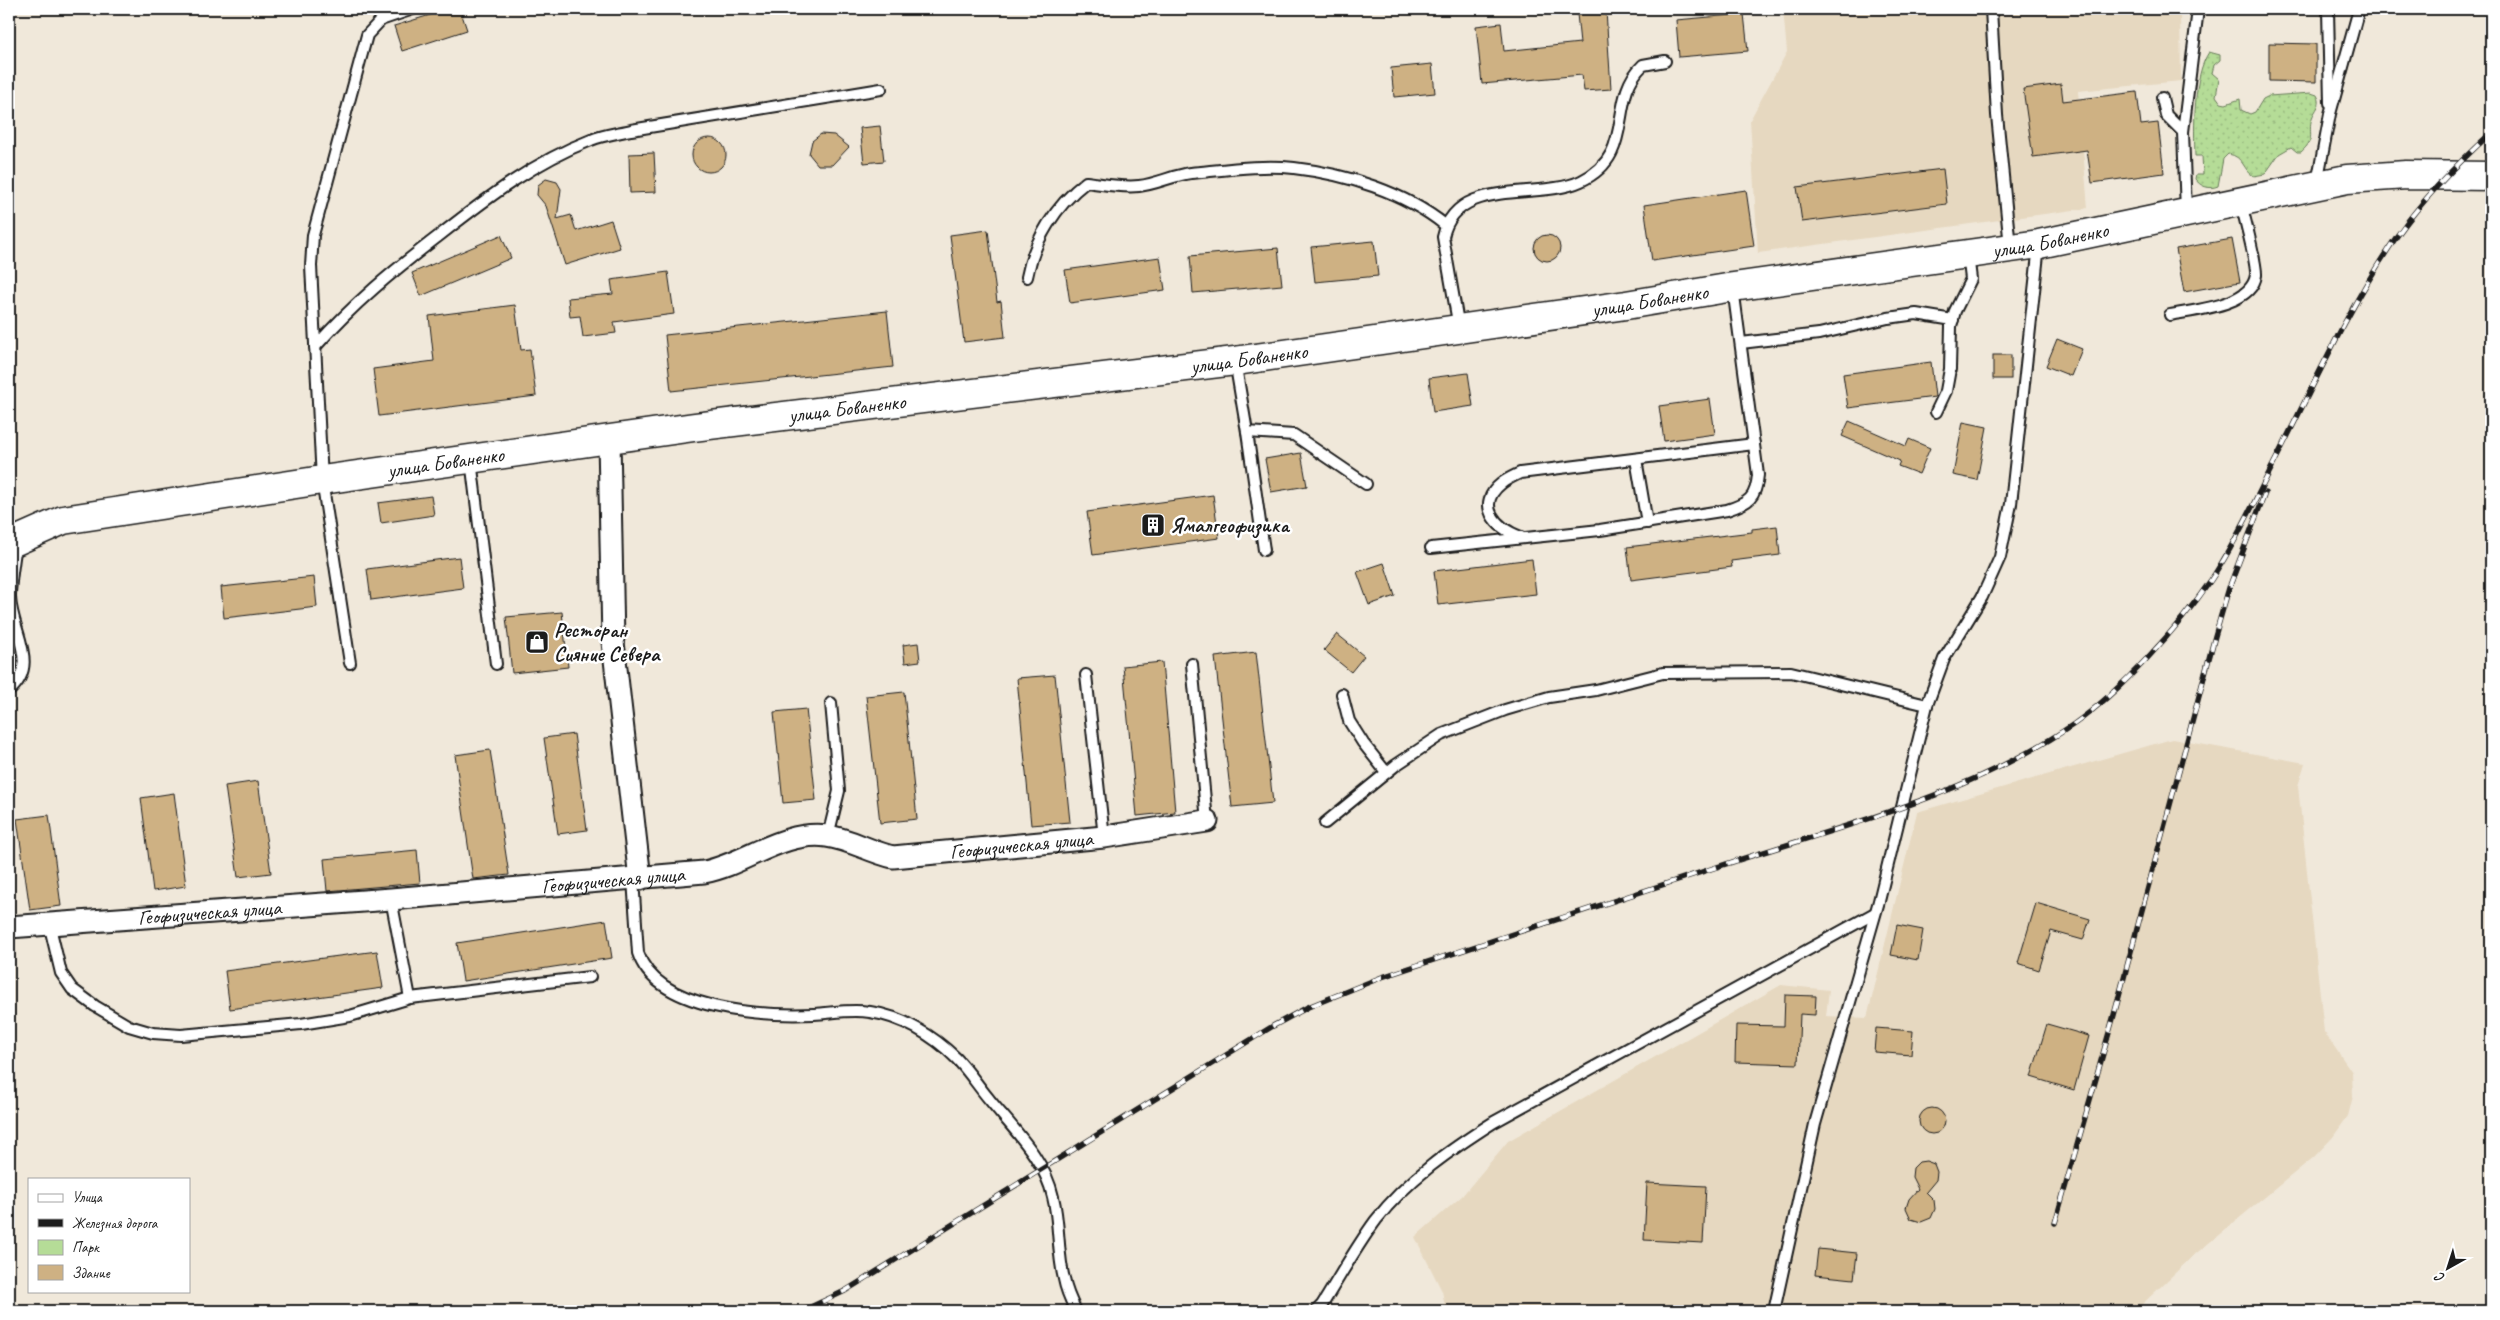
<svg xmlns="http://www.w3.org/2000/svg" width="2500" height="1320" font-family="Caveat,sans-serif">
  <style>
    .built { fill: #e6d8c0 }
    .green { fill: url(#green-dots); stroke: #687c5a }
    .building { fill: #ceb183; stroke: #1c1c1c }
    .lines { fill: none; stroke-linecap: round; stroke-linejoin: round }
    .lane-casing { stroke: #1c1c1c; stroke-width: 14 }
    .street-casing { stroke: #1c1c1c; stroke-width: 25 }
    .secondary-casing { stroke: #1c1c1c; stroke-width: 31 }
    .lane { stroke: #fff; stroke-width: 10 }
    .street { stroke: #fff; stroke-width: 21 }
    .secondary { stroke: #fff; stroke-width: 28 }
    .rail-casing { stroke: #1c1c1c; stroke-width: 5.5 }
    .rail { stroke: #fff; stroke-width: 4; stroke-dasharray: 11; stroke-linecap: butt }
    .labels { text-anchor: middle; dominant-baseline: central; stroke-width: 5; stroke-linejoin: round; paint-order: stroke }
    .street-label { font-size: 21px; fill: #1c1c1c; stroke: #fff }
    .poi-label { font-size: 21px; font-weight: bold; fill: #1c1c1c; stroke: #fff; text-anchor: start }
  </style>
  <defs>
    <pattern id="green-dots" width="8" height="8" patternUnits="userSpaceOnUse" patternTransform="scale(1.25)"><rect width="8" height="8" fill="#b5dc97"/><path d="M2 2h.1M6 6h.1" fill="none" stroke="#9bbc82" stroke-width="1.8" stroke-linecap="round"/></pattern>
  </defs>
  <rect width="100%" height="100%" fill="#f0e8da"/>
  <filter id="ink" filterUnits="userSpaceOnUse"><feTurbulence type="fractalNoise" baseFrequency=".02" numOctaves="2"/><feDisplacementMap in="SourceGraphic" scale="10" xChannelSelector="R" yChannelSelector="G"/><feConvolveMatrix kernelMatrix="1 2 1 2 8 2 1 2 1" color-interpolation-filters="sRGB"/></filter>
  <g filter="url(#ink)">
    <g class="built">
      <polygon points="1783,9 2180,9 2181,81 2078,91 2088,208 1758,253 1750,120 1787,52"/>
      <polygon points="2172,739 2305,763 2298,786 2324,1032 2352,1072 2353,1096 2348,1116 2333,1137 2314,1157 2193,1256 2135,1311 1446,1311 1442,1291 1415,1237 1462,1196 1508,1141 1781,985 1829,990 1826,1016 1867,1018 1917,812"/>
    </g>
    <path class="green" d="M2209 52 2220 55V60L2214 65 2212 73 2219 79 2216 96 2221 103 2226 104 2240 99 2241 110 2250 114 2255 112 2263 99 2269 96 2311 93 2317 95C2323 105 2315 109 2312 118 2307 133 2317 138 2301 152H2297L2291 147 2279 154 2265 174 2254 176C2243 171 2244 156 2228 154L2223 159 2218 186C2209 190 2200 186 2195 179L2196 174H2203L2202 156H2195C2194 127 2193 76 2209 52Z"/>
    <g class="building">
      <polygon points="450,9 460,9 467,30 402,51 394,26"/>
      <polygon points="1606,11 1611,89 1584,91 1582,75 1482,84 1476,26 1501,23 1504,51 1580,43 1577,14"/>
      <polygon points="1744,14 1748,51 1679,57 1676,20"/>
      <polygon points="2269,43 2316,44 2316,82 2269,81"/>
      <polygon points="1432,64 1435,93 1394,97 1391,68"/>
      <polygon points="2061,84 2063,101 2137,92 2141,125 2158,123 2164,173 2092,183 2087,150 2033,157 2023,89"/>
      <polygon points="880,126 884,161 864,163 860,128"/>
      <polygon points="821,134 834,135 849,147 832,165 818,165 809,154 812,141"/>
      <circle cx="709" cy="155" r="17"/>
      <polygon points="654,153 656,192 630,193 629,154"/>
      <polygon points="1943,169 1947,204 1802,222 1797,187"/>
      <polygon points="546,179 557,182 561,189 557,219 571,215 576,231 611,220 620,248 565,265 546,206 537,195 538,185"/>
      <polygon points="1746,190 1754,246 1652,261 1644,205"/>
      <polygon points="988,230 997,302 1001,301 1005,337 964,342 950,235"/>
      <circle cx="1547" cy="248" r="13"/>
      <polygon points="501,235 511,258 421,296 412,273"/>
      <polygon points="2232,239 2240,282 2184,292 2176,249"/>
      <polygon points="1374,241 1378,276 1315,282 1311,247"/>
      <polygon points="1278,248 1282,285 1193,293 1190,256"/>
      <polygon points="1160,257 1165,290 1070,303 1065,270"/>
      <polygon points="668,272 674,314 614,322 616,333 583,337 580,316 570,317 568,298 613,294 611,280"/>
      <polygon points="515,305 521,350 530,349 536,396 379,416 373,369 434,361 429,316"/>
      <polygon points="887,311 893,367 671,391 665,335"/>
      <polygon points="2057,339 2082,349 2071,376 2046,366"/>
      <rect x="1993" y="355" width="18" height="24"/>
      <polygon points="1931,362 1935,397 1848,408 1843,374"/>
      <polygon points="1468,373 1473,406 1433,412 1429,378"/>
      <polygon points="1710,399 1715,434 1664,441 1659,406"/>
      <polygon points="1849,421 1906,446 1909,439 1930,448 1919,474 1898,466 1900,461 1842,436"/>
      <polygon points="1963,422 1987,427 1977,480 1953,475"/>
      <polygon points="1301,453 1307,486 1271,492 1265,459"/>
      <polygon points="1213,495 1219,538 1093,555 1087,512"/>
      <polygon points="431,496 434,515 381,523 378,503"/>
      <polygon points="1777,526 1780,555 1731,561 1732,567 1631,580 1627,547 1752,532 1752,529"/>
      <polygon points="459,557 463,588 371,600 367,569"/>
      <polygon points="1532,559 1536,594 1438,605 1434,571"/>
      <polygon points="1384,563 1395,596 1369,605 1357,572"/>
      <polygon points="314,577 317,607 224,618 221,587"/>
      <polygon points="562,612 568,667 512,673 506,617"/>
      <polygon points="1337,634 1364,656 1351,672 1324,650"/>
      <polygon points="918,643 920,661 905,663 903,645"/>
      <polygon points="1256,652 1273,803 1232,807 1215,657"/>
      <polygon points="1162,662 1175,812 1137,816 1123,666"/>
      <polygon points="1055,675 1070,822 1031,825 1017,678"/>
      <polygon points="904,692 917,819 880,823 866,696"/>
      <polygon points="806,709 816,800 783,803 774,712"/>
      <polygon points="574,734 587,830 558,834 544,738"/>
      <polygon points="490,750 509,875 473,879 455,755"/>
      <polygon points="258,781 271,873 238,877 225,786"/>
      <polygon points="174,793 186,886 153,891 141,798"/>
      <polygon points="49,815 61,906 30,910 17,819"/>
      <polygon points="417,850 420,883 327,891 324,859"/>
      <polygon points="2036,903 2090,919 2083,940 2051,931 2039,970 2018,963"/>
      <polygon points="606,920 612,958 463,981 457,943"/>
      <polygon points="1897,925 1923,930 1918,960 1891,955"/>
      <polygon points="377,951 383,988 230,1009 225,971"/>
      <polygon points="1785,995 1816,996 1815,1015 1800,1014 1798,1064 1735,1062 1736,1025 1784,1026"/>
      <polygon points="2047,1024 2089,1036 2074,1090 2031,1077"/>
      <polygon points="1876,1028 1913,1031 1911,1055 1874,1052"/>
      <circle cx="1932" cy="1121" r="13"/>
      <polygon points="1926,1161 1934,1164 1937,1172 1936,1180 1926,1192 1934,1200 1935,1209 1931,1218 1921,1222 1911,1219 1906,1208 1909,1199 1918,1189 1912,1177 1913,1168 1919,1162"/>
      <polygon points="1647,1183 1706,1186 1703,1243 1644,1240"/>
      <polygon points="1818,1249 1857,1253 1854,1279 1815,1275"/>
    </g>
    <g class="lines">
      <g class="lane-casing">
        <g id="lane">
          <polyline points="1991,9 1997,115 2010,247"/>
          <polyline points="2328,9 2330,103"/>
          <polyline points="2162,98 2166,115 2183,132"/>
          <polyline points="2317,183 2330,114 2359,9"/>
          <polyline points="2186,212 2183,132 2198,9"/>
          <path d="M1027 277C1034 240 1056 205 1086 182 1104 184 1122 188 1139 186 1157 184 1174 175 1191 173 1223 170 1263 164 1294 168 1346 174 1404 192 1445 225"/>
          <path d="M2170 315C2194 310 2252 306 2256 275 2257 263 2244 217 2241 203"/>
          <path d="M1459 328 1443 237C1456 176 1538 201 1581 181 1638 154 1606 100 1643 65L1665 61"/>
          <polyline points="1741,343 1819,334 1888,318 1916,314 1953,320"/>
          <path d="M315 347C354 303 393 271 440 235 487 198 534 162 591 140 603 135 618 133 631 130L881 89"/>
          <polyline points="1235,361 1247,432 1294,435 1366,484"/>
          <polyline points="1936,412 1946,391 1950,369 1951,326 1955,311 1971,279 1968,255"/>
          <polyline points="1247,432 1264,550"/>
          <polyline points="1636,459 1647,523"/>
          <polyline points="471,460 496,664"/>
          <path d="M1521 537C1496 528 1474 505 1502 483 1507 479 1514 476 1520 473L1754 444"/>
          <path d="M1431 548 1600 530 1727 510C1749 503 1756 498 1758 475L1733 288"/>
          <polyline points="350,663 322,480 311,266 313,235 367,35 381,20 413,9"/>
          <polyline points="1192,664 1207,821"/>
          <polyline points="1086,675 1104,837"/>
          <path d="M9 691C41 664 11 631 10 597 10 580 14 561 16 543"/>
          <polyline points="1342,694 1349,721 1363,743 1386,772"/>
          <polyline points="1325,823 1396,765 1441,735 1505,710 1549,697 1596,690 1663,673 1791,672 1927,705"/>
          <polyline points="828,836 839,791 831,703"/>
          <path d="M633 879 638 953C657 1011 763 1016 814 1014 833 1013 850 1009 870 1012 901 1016 934 1036 956 1058 968 1070 978 1086 989 1099 1013 1129 1045 1159 1053 1197 1060 1224 1057 1252 1064 1279 1066 1290 1071 1301 1076 1311"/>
          <polyline points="391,899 410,998 590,977"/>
          <polyline points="49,923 61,973 72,989 95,1006 129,1026 153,1033 181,1035 301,1024 350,1016 410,998"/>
          <path d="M1316 1311 1322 1305C1340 1276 1356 1247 1376 1220 1408 1179 1450 1150 1494 1122L1875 913"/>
          <polyline points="1774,1311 1815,1124 1879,901 1927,705 1944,659 1982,597 2000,557 2011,504 2039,245"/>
        </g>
      </g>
      <g class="street-casing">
        <g id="street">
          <polyline points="609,439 613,642 640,879"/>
          <path id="s1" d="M9 927 391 899 704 872C746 864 782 830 827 836 850 839 870 852 893 857L1104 837 1207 821"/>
        </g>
      </g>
      <g class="secondary-casing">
        <g id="secondary">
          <path id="s2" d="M9 544 63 520 322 480 694 427 1235 361 1626 305 1733 287 2039 244 2347 179 2406 175 2491 176"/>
        </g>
      </g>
      <use href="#lane" class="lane"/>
      <use href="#street" class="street"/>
      <use href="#secondary" class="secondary"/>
      <g class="rail-casing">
        <g id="rail">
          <polyline points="2055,1223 2114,1015 2215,636 2229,588 2265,493"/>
          <path d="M802 1311 845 1291 1273 1026 1308 1007 1382 977C1496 939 1611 902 1726 864 1843 826 1970 795 2074 724 2121 691 2178 628 2211 580 2235 544 2254 502 2274 463 2313 387 2348 307 2397 236 2423 199 2458 163 2491 133"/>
        </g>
      </g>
      <use href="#rail" class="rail"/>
    </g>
  </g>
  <defs>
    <g id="building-square" transform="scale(1.25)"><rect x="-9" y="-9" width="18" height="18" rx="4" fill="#1c1c1c" stroke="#fff"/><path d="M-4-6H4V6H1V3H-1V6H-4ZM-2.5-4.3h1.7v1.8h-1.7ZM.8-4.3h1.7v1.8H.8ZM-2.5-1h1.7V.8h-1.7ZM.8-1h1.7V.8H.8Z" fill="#fff"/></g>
    <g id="shop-square" transform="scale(1.25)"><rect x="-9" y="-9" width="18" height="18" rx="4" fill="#1c1c1c" stroke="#fff"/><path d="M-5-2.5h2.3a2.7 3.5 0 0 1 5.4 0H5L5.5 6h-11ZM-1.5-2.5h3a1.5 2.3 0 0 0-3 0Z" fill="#fff"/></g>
  </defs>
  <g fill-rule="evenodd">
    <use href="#building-square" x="1153" y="525"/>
    <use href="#shop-square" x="537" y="642"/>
  </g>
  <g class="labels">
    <g class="street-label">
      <text stroke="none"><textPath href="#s2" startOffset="2066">улица Бованенко</textPath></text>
      <text stroke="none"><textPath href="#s2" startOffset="1661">улица Бованенко</textPath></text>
      <text stroke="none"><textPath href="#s2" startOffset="1256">улица Бованенко</textPath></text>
      <text stroke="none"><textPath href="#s2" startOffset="851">улица Бованенко</textPath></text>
      <text stroke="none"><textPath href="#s2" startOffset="446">улица Бованенко</textPath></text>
      <text stroke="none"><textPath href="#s1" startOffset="1025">Геофизическая улица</textPath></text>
      <text stroke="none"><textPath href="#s1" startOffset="606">Геофизическая улица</textPath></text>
      <text stroke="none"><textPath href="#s1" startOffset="201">Геофизическая улица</textPath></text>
    </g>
    <g class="poi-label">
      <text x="1170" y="525">Ямалгеофизика</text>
      <text x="554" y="630">Ресторан<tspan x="554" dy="24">Сияние Севера</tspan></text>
    </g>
  </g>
  <rect width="2500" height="1320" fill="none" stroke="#fff" stroke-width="30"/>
  <rect x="15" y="15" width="2470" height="1290" fill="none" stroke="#1c1c1c" stroke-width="2" filter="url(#ink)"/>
  <rect x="28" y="1178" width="162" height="115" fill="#ffffff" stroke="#a4a4a4"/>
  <rect x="38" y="1194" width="25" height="8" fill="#ffffff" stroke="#a4a4a4"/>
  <text x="72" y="1202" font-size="15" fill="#1c1c1c">Улица</text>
  <rect x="38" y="1219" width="25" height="8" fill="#1c1c1c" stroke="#a4a4a4"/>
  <text x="72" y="1228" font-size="15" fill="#1c1c1c">Железная дорога</text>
  <rect x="38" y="1240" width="25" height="15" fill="#b5dc97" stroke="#a4a4a4"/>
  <text x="72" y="1252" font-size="15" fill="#1c1c1c">Парк</text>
  <rect x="38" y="1265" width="25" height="15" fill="#ceb183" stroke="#a4a4a4"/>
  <text x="72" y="1278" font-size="15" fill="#1c1c1c">Здание</text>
  <g transform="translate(2448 1268) rotate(219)" stroke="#ffffff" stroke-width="4" paint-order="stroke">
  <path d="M0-4L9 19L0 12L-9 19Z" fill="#1c1c1c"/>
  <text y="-8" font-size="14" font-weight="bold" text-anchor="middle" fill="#1c1c1c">С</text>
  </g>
</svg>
